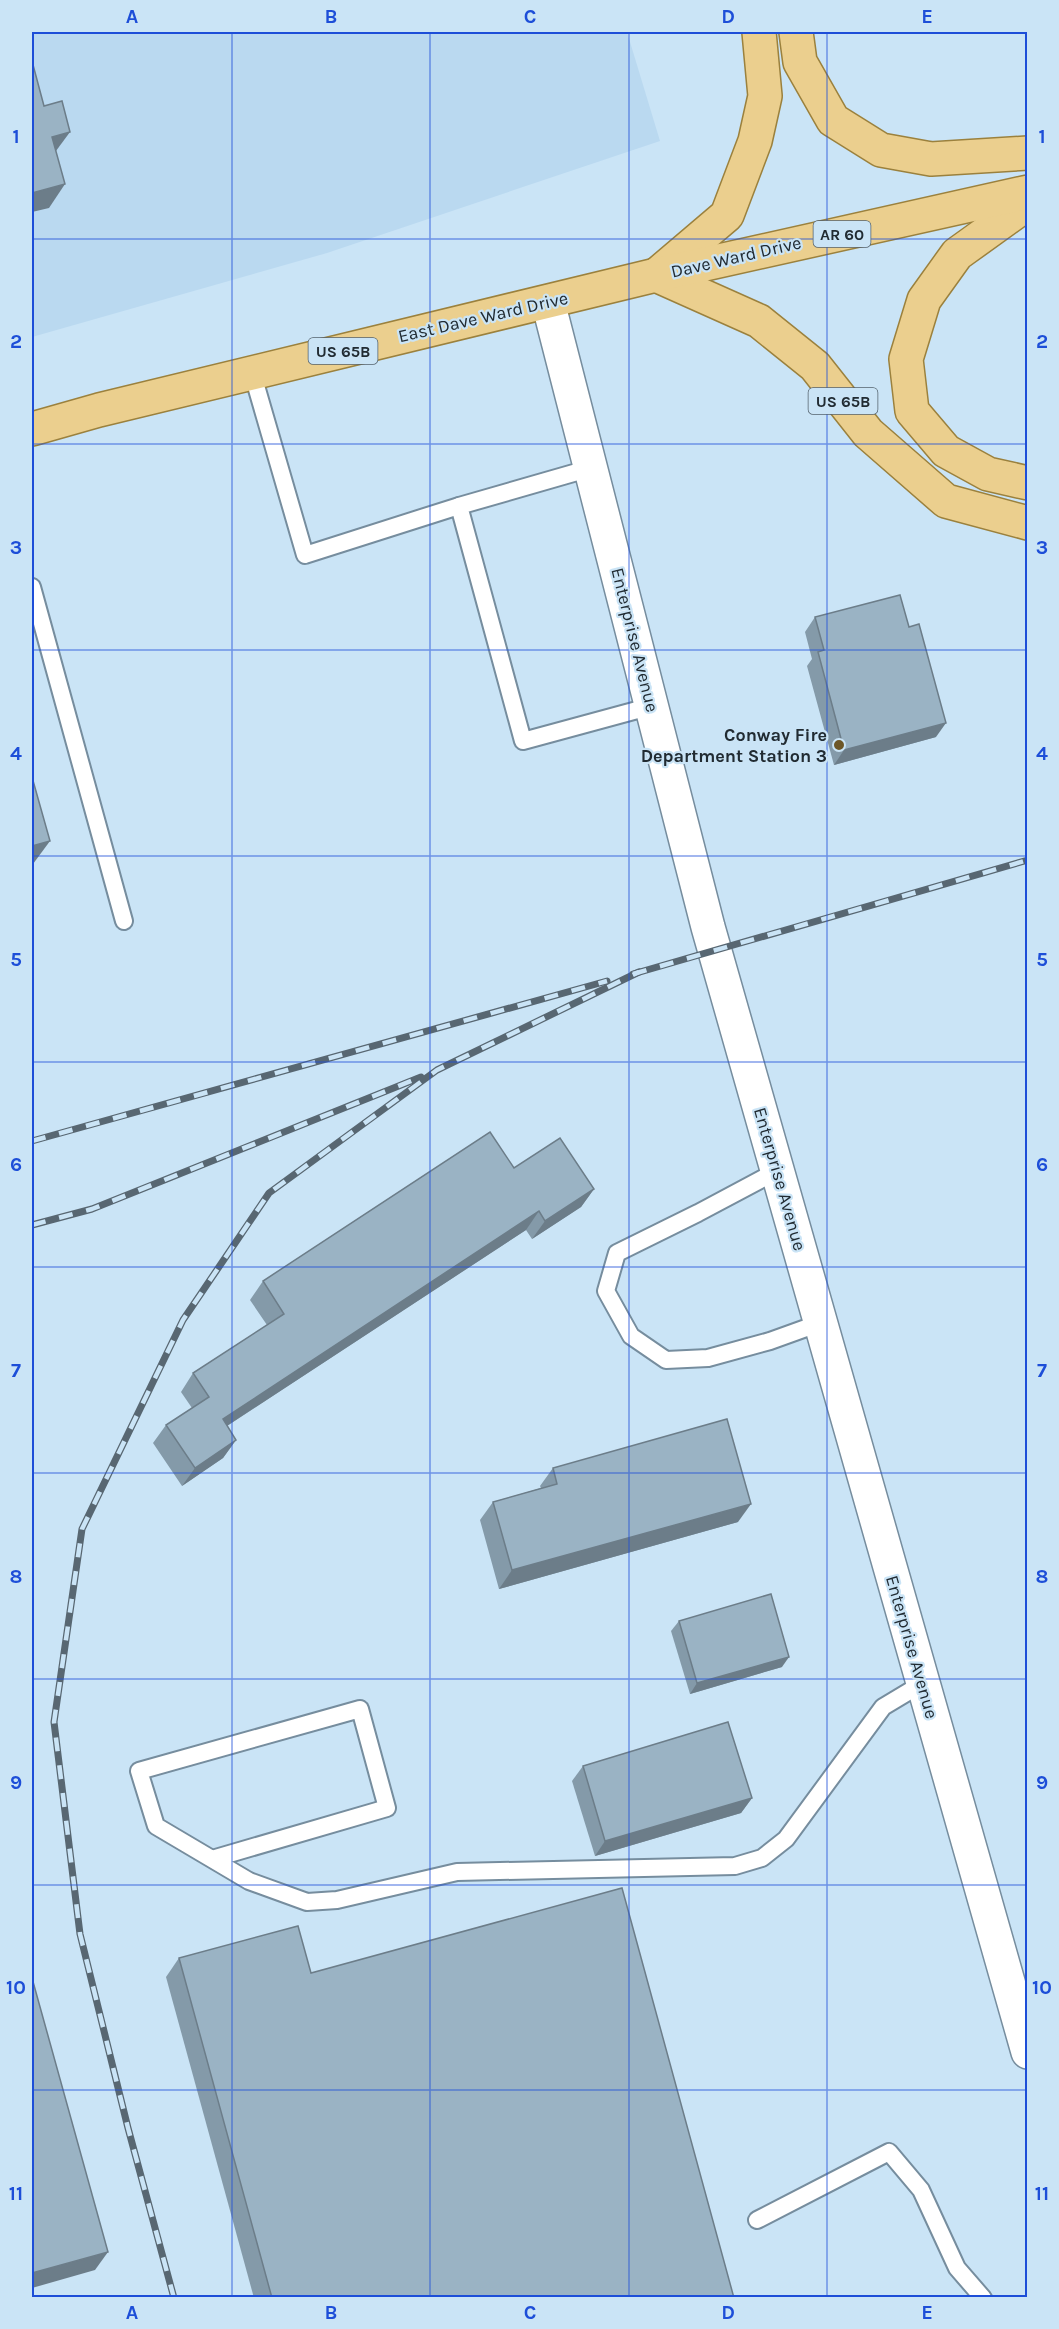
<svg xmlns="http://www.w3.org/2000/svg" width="1059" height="2329" font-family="Karla,sans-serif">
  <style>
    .built { fill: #bad9f0 }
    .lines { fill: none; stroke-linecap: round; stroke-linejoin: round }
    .lane-casing { stroke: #768d9e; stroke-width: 20 }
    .street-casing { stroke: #768d9e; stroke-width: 36 }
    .primary-casing { stroke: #9b813d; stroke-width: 36 }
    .lane { stroke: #fff; stroke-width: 16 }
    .street { stroke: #fff; stroke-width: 33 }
    .primary { stroke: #ebcf8e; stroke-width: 33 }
    .rail-casing { stroke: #586772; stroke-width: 7 }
    .rail { stroke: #cae4f6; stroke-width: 4.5; stroke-dasharray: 14; stroke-linecap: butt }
    .wall { fill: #849aa9 }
    .shaded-wall { fill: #6c7d89 }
    .building { fill: #9ab3c4; stroke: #6c7d89; stroke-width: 1.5 }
    .grid { fill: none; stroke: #1d4ed8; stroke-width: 1.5; stroke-opacity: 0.55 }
    .poi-dot { fill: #6d5727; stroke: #cae4f6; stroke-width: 2 }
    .labels { text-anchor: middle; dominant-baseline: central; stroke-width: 4.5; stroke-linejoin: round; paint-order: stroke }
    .shield { fill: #cae4f6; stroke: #54626d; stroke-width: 1.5 }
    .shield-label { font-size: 16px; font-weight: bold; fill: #212b32 }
    .street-label { font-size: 18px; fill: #212b32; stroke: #cae4f6 }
    .poi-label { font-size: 18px; font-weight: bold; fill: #212b32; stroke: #cae4f6; text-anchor: end }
    .neatline { fill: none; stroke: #1d4ed8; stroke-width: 2 }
    .grid-label { font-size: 20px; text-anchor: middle; font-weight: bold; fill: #1d4ed8 }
  </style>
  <rect width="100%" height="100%" fill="#cae4f6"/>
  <polygon class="built" points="32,32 627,32 660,141 327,253 32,337"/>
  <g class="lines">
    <g class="lane-casing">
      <g id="lane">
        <polyline points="252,372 305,555 459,506"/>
        <polyline points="591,468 459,506 523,741 652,706"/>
        <polyline points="32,587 124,921"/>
        <polyline points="777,1171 698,1213 617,1253 606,1291 631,1336 666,1360 708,1358 770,1341 820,1323"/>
        <polyline points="212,1859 387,1808 360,1709 139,1771 156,1826 249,1881 307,1902 337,1900 457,1872 735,1866 762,1858 786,1839 883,1707 923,1683"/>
        <polyline points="757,2220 889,2152 921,2190 957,2268 983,2298"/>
      </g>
    </g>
    <g class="street-casing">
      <polyline id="street" points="548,302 708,927 1028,2052"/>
    </g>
    <g class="primary-casing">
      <g id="primary">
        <polyline points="796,32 800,62 833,120 881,150 931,159 1028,153"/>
        <polyline points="1028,203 957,254 924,300 906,359 912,411 946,451 988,474 1028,483"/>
        <polyline points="660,272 727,215 755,141 765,96 759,32"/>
        <polyline points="656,275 759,321 815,366 868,433 946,501 1028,523"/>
        <polyline points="32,429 99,410 656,275 1028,192"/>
      </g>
    </g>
    <use href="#lane" class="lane"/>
    <use href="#street" class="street"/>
    <use href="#primary" class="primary"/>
    <g class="rail-casing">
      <g id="rail">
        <polyline points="633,974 1028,860"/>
        <polyline points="32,1141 607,981"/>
        <polyline points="32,1225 92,1209 421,1077"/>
        <polyline points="174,2298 128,2128 80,1934 54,1722 82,1529 183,1320 269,1193 437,1070 639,972"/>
      </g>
    </g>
    <use href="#rail" class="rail"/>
  </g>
  <g class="wall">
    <polygon points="815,617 936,737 834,765 807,666 812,659 805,632"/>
    <polygon points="514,1168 594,1189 581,1207 532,1239 526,1230 227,1426 236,1440 223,1458 182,1486 153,1443 166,1425 192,1408 181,1392 193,1373 267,1325 250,1300 263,1281"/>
    <polygon points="553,1468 738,1522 499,1589 480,1520 493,1502 541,1488 540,1486"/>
    <polygon points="679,1621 782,1667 690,1694 671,1631"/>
    <polygon points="583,1766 752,1798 741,1813 595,1856 572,1781"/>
    <polygon points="179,1958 311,1973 734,2298 254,2298 166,1977"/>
  </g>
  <g class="shaded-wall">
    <polygon points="70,132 53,155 52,137"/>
    <polygon points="65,184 49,208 32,212 32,193"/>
    <polygon points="946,723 936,737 834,765 844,750"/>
    <polygon points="50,841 33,864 32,865 32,846"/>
    <polygon points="594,1189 581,1207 532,1239 545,1221"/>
    <polygon points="539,1211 526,1230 210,1437 223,1419"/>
    <polygon points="236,1440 223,1458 182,1486 195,1468"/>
    <polygon points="751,1504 738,1522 499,1589 512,1570"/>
    <polygon points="789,1657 782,1667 690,1694 697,1683"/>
    <polygon points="752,1798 741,1813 595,1856 605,1841"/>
    <polygon points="108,2252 95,2270 32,2288 32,2273"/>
  </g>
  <g class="building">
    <polygon points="32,61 44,106 62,101 70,132 52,137 65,184 32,193"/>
    <polygon points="900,595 909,627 919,624 946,723 844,750 818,652 824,650 815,617"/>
    <polygon points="32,777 50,841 32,846"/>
    <polygon points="490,1132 514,1168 560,1138 594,1189 545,1221 539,1211 223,1419 236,1440 195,1468 166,1425 209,1397 193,1373 284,1314 263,1281"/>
    <polygon points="727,1419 751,1504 512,1570 493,1502 557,1484 553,1468"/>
    <polygon points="771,1594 789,1657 697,1683 679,1621"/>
    <polygon points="728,1722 752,1798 605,1841 583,1766"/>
    <polygon points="622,1888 734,2298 272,2298 179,1958 298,1926 311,1973"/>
    <polygon points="32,1978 108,2252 32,2273"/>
  </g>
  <path class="grid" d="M232 32V2298M430 32V2298M629 32V2298M827 32V2298M32 239H1028M32 444H1028M32 650H1028M32 856H1028M32 1062H1028M32 1267H1028M32 1473H1028M32 1679H1028M32 1885H1028M32 2090H1028"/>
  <circle class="poi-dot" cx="839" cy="745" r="6"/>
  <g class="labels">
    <g class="shield">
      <rect x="813.5" y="221" width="57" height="26" rx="4.5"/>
      <rect x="308.5" y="338" width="69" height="26" rx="4.5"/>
      <rect x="808.5" y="388" width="69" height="26" rx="4.5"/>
    </g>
    <g class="shield-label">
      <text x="842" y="234">AR 60</text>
      <text x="343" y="351">US 65B</text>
      <text x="843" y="401">US 65B</text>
    </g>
    <g class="street-label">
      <text transform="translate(736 257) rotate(-13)">Dave Ward Drive</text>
      <text transform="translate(483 317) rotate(-13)">East Dave Ward Drive</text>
      <text transform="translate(635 640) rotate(76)">Enterprise Avenue</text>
      <text transform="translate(780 1179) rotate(74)">Enterprise Avenue</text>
      <text transform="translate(912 1647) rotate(74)">Enterprise Avenue</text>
    </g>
    <g class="poi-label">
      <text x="827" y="735">Conway Fire<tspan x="827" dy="21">Department Station 3</tspan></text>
    </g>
  </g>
  <rect width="1059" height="2329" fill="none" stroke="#cae4f6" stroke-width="66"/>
  <rect x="33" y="33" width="993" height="2263" class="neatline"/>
  <g class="grid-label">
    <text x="132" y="23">A</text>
    <text x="331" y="23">B</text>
    <text x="530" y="23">C</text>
    <text x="728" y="23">D</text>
    <text x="927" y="23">E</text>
    <text x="16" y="143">1</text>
    <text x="1042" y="143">1</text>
    <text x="16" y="348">2</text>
    <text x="1042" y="348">2</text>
    <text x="16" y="554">3</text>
    <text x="1042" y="554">3</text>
    <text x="16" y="760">4</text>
    <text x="1042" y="760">4</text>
    <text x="16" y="966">5</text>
    <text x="1042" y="966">5</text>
    <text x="16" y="1171">6</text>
    <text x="1042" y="1171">6</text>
    <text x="16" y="1377">7</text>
    <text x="1042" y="1377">7</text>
    <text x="16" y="1583">8</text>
    <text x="1042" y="1583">8</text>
    <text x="16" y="1789">9</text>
    <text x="1042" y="1789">9</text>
    <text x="16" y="1994">10</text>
    <text x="1042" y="1994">10</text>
    <text x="16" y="2200">11</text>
    <text x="1042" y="2200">11</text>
    <text x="132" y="2319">A</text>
    <text x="331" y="2319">B</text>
    <text x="530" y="2319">C</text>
    <text x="728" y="2319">D</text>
    <text x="927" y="2319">E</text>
  </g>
</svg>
